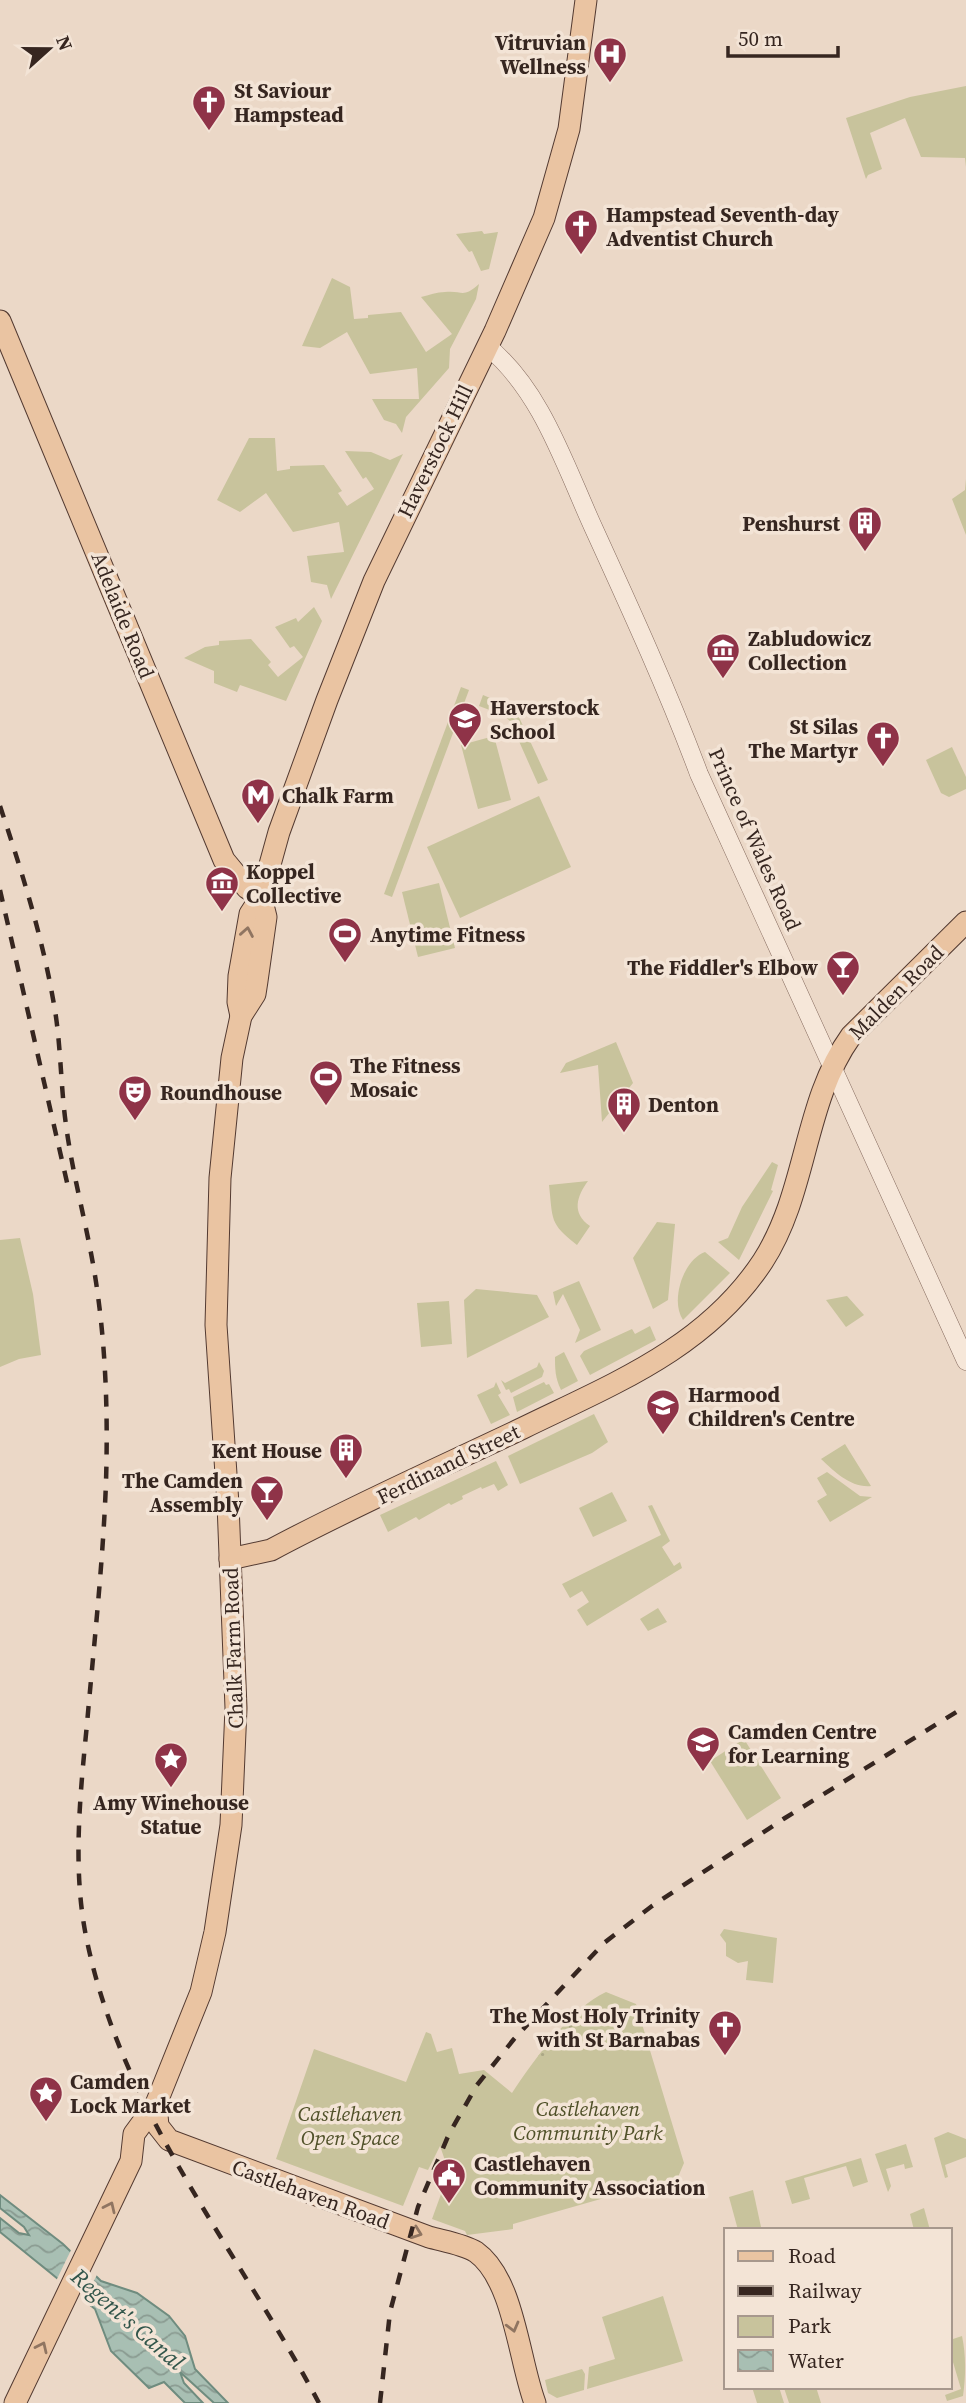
<svg xmlns="http://www.w3.org/2000/svg" width="966" height="2403" font-family="'Source Serif 4',serif">
  <style>
    .green { fill: #c8c39c }
    .garden { fill: url(#garden-dots) }
    .water { fill: url(#water-waves); stroke: #6f8c7f; stroke-width: 2 }
    .pier { fill: #ebd8c7 }
    .lines { fill: none; stroke-linecap: round; stroke-linejoin: round }
    .minor-casing { stroke: #856a5e; stroke-width: 19 }
    .major-casing { stroke: #533a31; stroke-width: 23 }
    .minor { stroke: #f6e7d9; stroke-width: 18 }
    .major { stroke: #eac4a2; stroke-width: 21 }
    .rail { stroke: #362620; stroke-width: 4.5; stroke-dasharray: 12 12; stroke-linecap: butt }
    .oneway { stroke: #907561 }
    .labels { text-anchor: middle; dominant-baseline: central; stroke-width: 7; stroke-linejoin: round; paint-order: stroke }
    .poi-label { font-size: 21px; font-weight: bold; fill: #362620; stroke: #f3e4d6; text-anchor: start }
    .street-label { font-size: 21px; fill: #362620; stroke: #f3e4d6 }
    .park-label { font-size: 21px; font-style: italic; fill: #505129; stroke: #f3e4d6 }
    .water-label { font-size: 23px; font-style: italic; fill: #31554a; stroke: #f3e4d6 }
  </style>
  <defs>
    <pattern id="garden-dots" width="8" height="8" patternUnits="userSpaceOnUse" patternTransform="scale(1.75)"><rect width="8" height="8" fill="#c8c39c"/><path d="M2 2h.1M6 6h.1" fill="none" stroke="#aca786" stroke-width="1.8" stroke-linecap="round"/></pattern>
    <pattern id="water-waves" width="16" height="10" patternUnits="userSpaceOnUse" patternTransform="scale(1.75)"><rect width="16" height="10" fill="#a8bfb3"/><path d="M0 5q4-4 8 0t8 0" fill="none" stroke="#8a9b91"/></pattern>
  </defs>
  <rect width="100%" height="100%" fill="#ebd8c7"/>
  <g class="green">
    <polygon points="966,86 966,167 965,158 921,157 905,118 870,133 882,169 868,175 866,179 846,118 910,97"/>
    <polygon points="482,231 484,234 498,232 489,269 481,271 472,251 469,252 456,234"/>
    <path d="M332 278 350 287 354 319 368 318V315L401 312 426 352 452 334 421 297C429 295 437 292 445 292 463 290 462 299 479 284L476 299 450 349 449 368 406 417 402 433 396 424 384 420 372 399H419L417 368 370 374 347 332 320 348 302 346Z"/>
    <polygon points="249,438 275,438 277,471 290,469 290,466 324,465 342,491 338,493 347,506 374,489 366,477 363,479 345,451 371,452 390,460 403,454 331,599 327,585 311,582 307,556 344,552 339,522 293,532 266,493 240,512 217,500"/>
    <polygon points="966,479 966,535 952,499 965,490"/>
    <polygon points="314,607 322,621 286,701 240,685 237,692 214,683 214,671 184,658 205,647 219,645 219,641 251,639 271,662 268,665 278,677 303,657 294,646 290,648 275,627 296,618 298,622"/>
    <polygon points="461,687 469,690 392,897 384,894"/>
    <polygon points="483,695 509,706 518,715 548,780 538,784 510,721 503,715 479,706"/>
    <polygon points="494,736 511,800 478,809 461,745"/>
    <polygon points="952,747 966,777 966,789 949,797 941,793 926,760"/>
    <polygon points="539,796 571,867 460,918 427,847"/>
    <polygon points="439,883 455,948 418,957 402,892"/>
    <polygon points="616,1042 633,1083 602,1122 598,1065 560,1073 566,1063"/>
    <polygon points="772,1162 778,1165 771,1190 773,1191 739,1260 718,1242 728,1238 742,1207"/>
    <path d="M588 1181C577 1196 571 1213 590 1226L577 1245C549 1223 553 1220 549 1185Z"/>
    <polygon points="657,1222 675,1224 668,1300 653,1309 633,1258"/>
    <polygon points="20,1238 33,1294 41,1355 19,1359 0,1367 0,1240"/>
    <path d="M705 1252 730 1273 683 1320C670 1301 683 1260 705 1252Z"/>
    <polygon points="579,1281 601,1330 575,1343 580,1330 563,1294 556,1306 553,1292"/>
    <polygon points="476,1289 537,1295 549,1317 467,1358 464,1300"/>
    <polygon points="847,1296 864,1315 846,1327 826,1300"/>
    <polygon points="449,1301 452,1344 421,1347 417,1303"/>
    <polygon points="650,1326 656,1340 590,1375 580,1356 584,1351 632,1329 635,1334"/>
    <path d="M564 1352 578 1381 561 1390C555 1378 555 1368 555 1357Z"/>
    <polygon points="539,1362 544,1371 542,1377 511,1393 509,1389 506,1390 501,1380 505,1383 537,1367"/>
    <polygon points="496,1382 501,1393 498,1395 510,1415 491,1424 477,1395 494,1387"/>
    <polygon points="544,1382 546,1385 549,1384 554,1393 517,1412 513,1397"/>
    <polygon points="594,1414 608,1442 592,1453 520,1484 508,1456"/>
    <path d="M845 1444 871 1486C851 1488 835 1472 821 1459Z"/>
    <polygon points="496,1461 508,1485 498,1491 494,1484 482,1489 481,1487 462,1496 463,1499 451,1505 449,1503 419,1520 416,1517 388,1532 380,1515"/>
    <polygon points="827,1472 860,1496 872,1497 830,1522 817,1501 827,1495 817,1478"/>
    <polygon points="612,1492 627,1521 593,1537 579,1508"/>
    <polygon points="652,1505 670,1541 662,1547 674,1566 680,1562 682,1568 587,1626 577,1610 589,1602 582,1591 570,1598 562,1584 661,1535 648,1506"/>
    <polygon points="658,1608 667,1622 648,1631 640,1619"/>
    <polygon points="744,1739 781,1798 747,1820 710,1761"/>
    <polygon points="724,1929 777,1938 773,1983 746,1980 748,1961 738,1963 726,1956 726,1943 720,1935"/>
    <path d="M606 1992 636 2004 684 2163 678 2177 513 2224V2229L467 2235 465 2231 432 2219 449 2172 440 2146 428 2170 419 2167 403 2206 276 2159 314 2049 406 2082 426 2032 431 2034 437 2052 452 2048 459 2074 484 2070 512 2093C533 2061 571 2008 606 1992Z"/>
    <polygon points="948,2132 966,2139 966,2157 945,2165 948,2177 945,2178 934,2138"/>
    <polygon points="906,2144 913,2167 905,2169 904,2164 886,2169 891,2186 888,2192 875,2154"/>
    <polygon points="861,2158 868,2182 853,2187 846,2166 804,2178 810,2199 792,2204 785,2181"/>
    <polygon points="753,2190 761,2227 738,2230 729,2197"/>
    <polygon points="924,2208 930,2230 914,2230 910,2214"/>
    <polygon points="663,2296 683,2361 587,2389 589,2367 615,2359 602,2317"/>
    <path d="M962 2336C966 2355 966 2376 963 2396L947 2401 945 2395 961 2389 950 2352V2340Z"/>
    <polygon points="582,2369 585,2374 584,2390 557,2398 548,2393 545,2380"/>
    <polygon points="752,2387 779,2387 784,2403 757,2403"/>
    <polygon points="816,2387 821,2403 789,2403 784,2388"/>
  </g>
  <polygon class="garden" points="570,2022 578,2030 545,2063 538,2056"/>
  <polygon class="water" points="0,2195 63,2244 101,2281 137,2293 169,2316 185,2336 195,2369 228,2403 214,2403 180,2372 184,2383 203,2403 185,2403 164,2382 149,2388 111,2351 95,2309 0,2232 0,2218 19,2233 29,2235 24,2227 0,2208"/>
  <polygon class="pier" points="72,2248 98,2273 83,2301 56,2281"/>
  <g class="lines">
    <g class="minor-casing">
      <path id="minor" d="M487 346C542 391 565 466 594 529 631 610 668 691 699 774L966 1361"/>
    </g>
    <g class="major-casing">
      <g id="major">
        <polyline points="0,321 224,860 247,888 261,897"/>
        <polyline points="241,1016 238,1002 239,976 250,914 261,897 279,832 327,700 374,581 495,331 544,218 569,129 586,0"/>
        <path d="M230 1559 271 1550C353 1506 439 1468 523 1428 613 1384 706 1348 763 1261 808 1191 803 1103 851 1036L966 922"/>
        <path d="M156 2104 158 2126 169 2140 429 2237C443 2241 463 2244 476 2252 514 2279 519 2361 535 2403"/>
        <polyline points="15,2403 131,2161 134,2134 156,2104 201,1992 215,1932 231,1825 236,1708 228,1504 216,1325 220,1178 232,1058 241,1016 255,994 257,981 266,917 261,897"/>
      </g>
    </g>
    <use href="#minor" class="minor"/>
    <use href="#major" class="major"/>
    <g class="rail">
      <path d="M0 806C23 875 45 945 56 1017 61 1053 61 1089 66 1125 73 1178 88 1229 96 1282 106 1348 108 1415 106 1482 103 1563 94 1644 87 1724 80 1796 72 1871 87 1941 123 2114 238 2250 319 2403"/>
      <polyline points="0,890 69,1191"/>
      <polyline points="380,2403 390,2312 418,2207 449,2134 477,2085 514,2039 604,1943 652,1906 785,1818 966,1706"/>
    </g>
  </g>
  <defs><path id="oneway-chevron" d="M-2-3.5L2.5 0L-2 3.5" fill="none" stroke-width="1.6" stroke-linecap="round" stroke-linejoin="round" transform="scale(1.75)"/></defs>
  <g class="oneway">
    <use href="#oneway-chevron" transform="translate(247 932) rotate(-80)"/>
    <use href="#oneway-chevron" transform="translate(110 2207) rotate(-65)"/>
    <use href="#oneway-chevron" transform="translate(417 2233) rotate(20)"/>
    <use href="#oneway-chevron" transform="translate(513 2327) rotate(75)"/>
    <use href="#oneway-chevron" transform="translate(42 2347) rotate(-65)"/>
  </g>
  <defs>
    <g id="hospital-pin" transform="scale(1.75)"><path d="M0 17L-7.5 6A9.5 9.5 0 1 1 7.5 6Z" fill="#8f3348" stroke="#f3e4d6"/><path d="M-5-5h3v3.5h4V-5h3V5h-3V1.5h-4V5h-3Z" fill="#fff"/></g>
    <g id="church-pin" transform="scale(1.75)"><path d="M0 17L-7.5 6A9.5 9.5 0 1 1 7.5 6Z" fill="#8f3348" stroke="#f3e4d6"/><path d="M-1.2-6h2.4v3.5h3.3v2.4h-3.3V6h-2.4V-.1h-3.3v-2.4h3.3Z" fill="#fff"/></g>
    <g id="building-pin" transform="scale(1.75)"><path d="M0 17L-7.5 6A9.5 9.5 0 1 1 7.5 6Z" fill="#8f3348" stroke="#f3e4d6"/><path d="M-4-6H4V6H1V3H-1V6H-4ZM-2.5-4.3h1.7v1.8h-1.7ZM.8-4.3h1.7v1.8H.8ZM-2.5-1h1.7V.8h-1.7ZM.8-1h1.7V.8H.8Z" fill="#fff"/></g>
    <g id="museum-pin" transform="scale(1.75)"><path d="M0 17L-7.5 6A9.5 9.5 0 1 1 7.5 6Z" fill="#8f3348" stroke="#f3e4d6"/><path d="M0-6L6-3V-2H-6V-3ZM-5-1h2V3h-2ZM-1-1h2V3h-2ZM3-1h2V3H3ZM-6 4H6V6H-6Z" fill="#fff"/></g>
    <g id="school-pin" transform="scale(1.75)"><path d="M0 17L-7.5 6A9.5 9.5 0 1 1 7.5 6Z" fill="#8f3348" stroke="#f3e4d6"/><path d="M0-5L7-2L0 1L-7-2ZM-4 1L0 2.5L4 1V4Q0 6-4 4Z" fill="#fff"/></g>
    <g id="metro-pin" transform="scale(1.75)"><path d="M0 17L-7.5 6A9.5 9.5 0 1 1 7.5 6Z" fill="#8f3348" stroke="#f3e4d6"/><path d="M-5.5 5V-5H-3L0 0L3-5H5.5V5H3V-.5L0 4L-3-.5V5Z" fill="#fff"/></g>
    <g id="stadium-pin" transform="scale(1.75)"><path d="M0 17L-7.5 6A9.5 9.5 0 1 1 7.5 6Z" fill="#8f3348" stroke="#f3e4d6"/><path d="M0-5a6.5 5 0 1 0 0 10a6.5 5 0 1 0 0-10ZM-3.5-1.8h7v3.6h-7Z" fill="#fff"/></g>
    <g id="bar-pin" transform="scale(1.75)"><path d="M0 17L-7.5 6A9.5 9.5 0 1 1 7.5 6Z" fill="#8f3348" stroke="#f3e4d6"/><path d="M-6-5H6L.8 .8V4.5H3.5V6h-7V4.5H-.8V.8Z" fill="#fff"/></g>
    <g id="theatre-pin" transform="scale(1.75)"><path d="M0 17L-7.5 6A9.5 9.5 0 1 1 7.5 6Z" fill="#8f3348" stroke="#f3e4d6"/><path d="M-5-5.5Q0-4 5-5.5V0Q5 5 0 6Q-5 5-5 0ZM-3.3-2.5H-1v1.5H-3.3ZM1-2.5H3.3v1.5H1ZM-2.8 1Q0 5.5 2.8 1Z" fill="#fff"/></g>
    <g id="sight-pin" transform="scale(1.75)"><path d="M0 17L-7.5 6A9.5 9.5 0 1 1 7.5 6Z" fill="#8f3348" stroke="#f3e4d6"/><path d="M0-6L1.8-2.2L6-1.7L2.9 1.2L3.7 5.4L0 3.3L-3.7 5.4L-2.9 1.2L-6-1.7L-1.8-2.2Z" fill="#fff"/></g>
    <g id="civic-pin" transform="scale(1.75)"><path d="M0 17L-7.5 6A9.5 9.5 0 1 1 7.5 6Z" fill="#8f3348" stroke="#f3e4d6"/><path d="M-.6-6.5H3V-4.5H.6V-3L4-1V1h2V6H-6V1h2V-1L-.6-3ZM-1.2 2.5V6h2.4V2.5Z" fill="#fff"/></g>
  </defs>
  <g fill-rule="evenodd">
    <use href="#hospital-pin" x="610" y="54"/>
    <use href="#church-pin" x="209" y="102"/>
    <use href="#church-pin" x="581" y="226"/>
    <use href="#building-pin" x="865" y="523"/>
    <use href="#museum-pin" x="723" y="650"/>
    <use href="#school-pin" x="465" y="719"/>
    <use href="#church-pin" x="883" y="738"/>
    <use href="#metro-pin" x="258" y="795"/>
    <use href="#museum-pin" x="222" y="883"/>
    <use href="#stadium-pin" x="345" y="934"/>
    <use href="#bar-pin" x="843" y="967"/>
    <use href="#stadium-pin" x="326" y="1077"/>
    <use href="#theatre-pin" x="135" y="1092"/>
    <use href="#building-pin" x="624" y="1104"/>
    <use href="#school-pin" x="663" y="1406"/>
    <use href="#building-pin" x="346" y="1450"/>
    <use href="#bar-pin" x="267" y="1492"/>
    <use href="#school-pin" x="703" y="1743"/>
    <use href="#sight-pin" x="171" y="1759"/>
    <use href="#church-pin" x="725" y="2027"/>
    <use href="#sight-pin" x="46" y="2093"/>
    <use href="#civic-pin" x="449" y="2175"/>
  </g>
  <g class="labels">
    <g class="poi-label">
      <text x="586" y="42" text-anchor="end">Vitruvian<tspan x="586" dy="24">Wellness</tspan></text>
      <text x="234" y="90">St Saviour<tspan x="234" dy="24">Hampstead</tspan></text>
      <text x="606" y="214">Hampstead Seventh-day<tspan x="606" dy="24">Adventist Church</tspan></text>
      <text x="840" y="523" text-anchor="end">Penshurst</text>
      <text x="748" y="638">Zabludowicz<tspan x="748" dy="24">Collection</tspan></text>
      <text x="490" y="707">Haverstock<tspan x="490" dy="24">School</tspan></text>
      <text x="858" y="726" text-anchor="end">St Silas<tspan x="858" dy="24">The Martyr</tspan></text>
      <text x="282" y="795">Chalk Farm</text>
      <text x="246" y="871">Koppel<tspan x="246" dy="24">Collective</tspan></text>
      <text x="370" y="934">Anytime Fitness</text>
      <text x="818" y="967" text-anchor="end">The Fiddler's Elbow</text>
      <text x="350" y="1065">The Fitness<tspan x="350" dy="24">Mosaic</tspan></text>
      <text x="160" y="1092">Roundhouse</text>
      <text x="648" y="1104">Denton</text>
      <text x="688" y="1394">Harmood<tspan x="688" dy="24">Children's Centre</tspan></text>
      <text x="322" y="1450" text-anchor="end">Kent House</text>
      <text x="243" y="1480" text-anchor="end">The Camden<tspan x="243" dy="24">Assembly</tspan></text>
      <text x="728" y="1731">Camden Centre<tspan x="728" dy="24">for Learning</tspan></text>
      <text x="171" y="1802" text-anchor="middle">Amy Winehouse<tspan x="171" dy="24">Statue</tspan></text>
      <text x="700" y="2015" text-anchor="end">The Most Holy Trinity<tspan x="700" dy="24">with St Barnabas</tspan></text>
      <text x="70" y="2081">Camden<tspan x="70" dy="24">Lock Market</tspan></text>
      <text x="474" y="2163">Castlehaven<tspan x="474" dy="24">Community Association</tspan></text>
    </g>
    <g class="street-label">
      <text transform="translate(435 451) rotate(-64)">Haverstock Hill</text>
      <text transform="translate(123 615) rotate(68)">Adelaide Road</text>
      <text transform="translate(755 839) rotate(66)">Prince of Wales Road</text>
      <text transform="translate(896 992) rotate(-45)">Malden Road</text>
      <text transform="translate(448 1464) rotate(-26)">Ferdinand Street</text>
      <text transform="translate(233 1648) rotate(-92)">Chalk Farm Road</text>
      <text transform="translate(311 2194) rotate(20)">Castlehaven Road</text>
    </g>
    <g class="park-label">
      <text x="588" y="2108">Castlehaven<tspan x="588" dy="24">Community Park</tspan></text>
      <text x="350" y="2113">Castlehaven<tspan x="350" dy="24">Open Space</tspan></text>
    </g>
    <g class="water-label">
      <text transform="translate(128 2319) rotate(41)">Regent's Canal</text>
    </g>
  </g>
  <rect x="724" y="2228" width="228" height="161" fill="#f3e4d6" stroke="#a7988d" stroke-width="2"/>
  <rect x="738" y="2251" width="35" height="10" fill="#eac4a2" stroke="#a7988d" stroke-width="2"/>
  <text x="788" y="2263" font-size="21" fill="#362620">Road</text>
  <rect x="738" y="2286" width="35" height="10" fill="#362620" stroke="#a7988d" stroke-width="2"/>
  <text x="788" y="2298" font-size="21" fill="#362620">Railway</text>
  <rect x="738" y="2316" width="35" height="21" fill="#c8c39c" stroke="#a7988d" stroke-width="2"/>
  <text x="788" y="2333" font-size="21" fill="#362620">Park</text>
  <rect x="738" y="2350" width="35" height="21" fill="url(#water-waves)" stroke="#a7988d" stroke-width="2"/>
  <text x="788" y="2368" font-size="21" fill="#362620">Water</text>
  <g transform="translate(49 49) rotate(69)" stroke="#f3e4d6" stroke-width="5" paint-order="stroke">
  <path d="M0-5L12 26L0 18L-12 26Z" fill="#362620"/>
  <text y="-10" font-size="19" font-weight="bold" text-anchor="middle" fill="#362620">N</text>
  </g>
  <path d="M728 46v10h110v-10" fill="none" stroke="#362620" stroke-width="3.5"/>
  <text x="738" y="46" font-size="21" fill="#362620" stroke="#f3e4d6" stroke-width="5" paint-order="stroke">50 m</text>
</svg>
